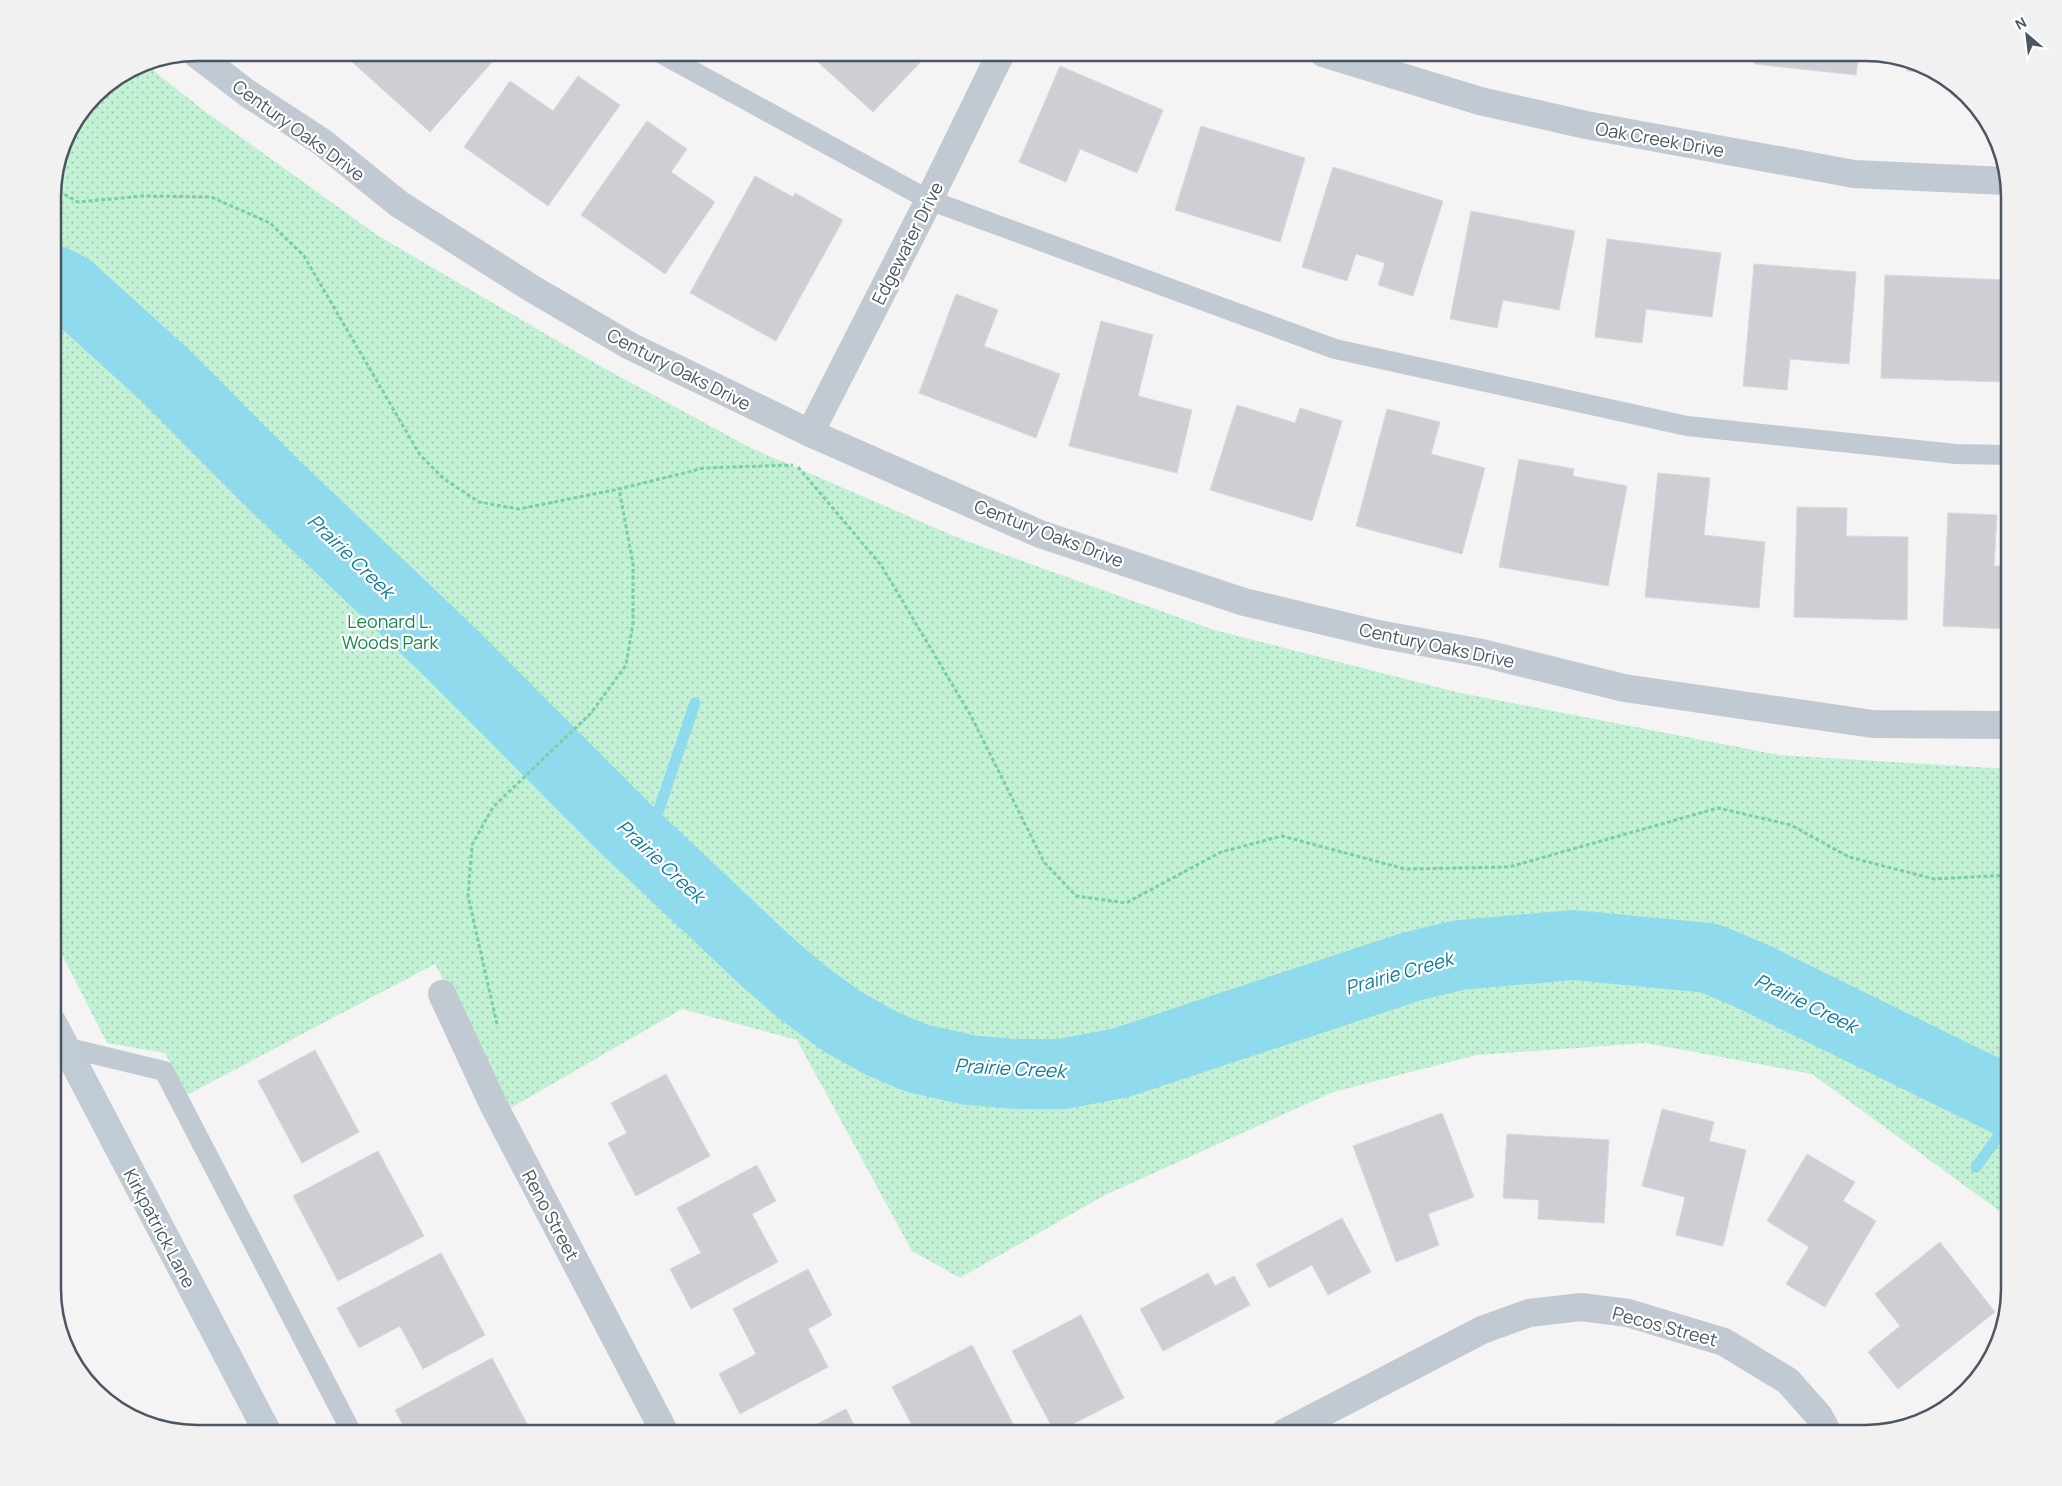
<svg xmlns="http://www.w3.org/2000/svg" width="2062" height="1486" font-family="Manrope,sans-serif">
  <style>
    .green { fill: url(#green-dots) }
    .lines { fill: none; stroke-linecap: round; stroke-linejoin: round }
    .stream { stroke: #90daee; stroke-width: 11 }
    .river { stroke: #90daee; stroke-width: 70 }
    .building { fill: #cdcfd5; stroke: #d7d9de }
    .path { stroke: #7ad0a6; stroke-width: 3; stroke-dasharray: 4 2.5; stroke-linecap: butt }
    .lane { stroke: #c1cad2; stroke-width: 20 }
    .street { stroke: #c1cad2; stroke-width: 28 }
    .secondary { stroke: #c1cbd6; stroke-width: 28 }
    .labels { text-anchor: middle; dominant-baseline: central; stroke-width: 4.5; stroke-linejoin: round; paint-order: stroke }
    .street-label { font-size: 18px; fill: #4a5661; stroke: #fff }
    .park-label { font-size: 18px; fill: #17864f; stroke: #fff }
    .water-label { font-size: 19px; font-style: italic; fill: #0c7c9b; stroke: #fff }
    .rim { fill: none; stroke: #4a5661; stroke-width: 2.5 }
  </style>
  <defs>
    <pattern id="green-dots" width="8" height="8" patternUnits="userSpaceOnUse" patternTransform="scale(1.25)"><rect width="8" height="8" fill="#c3f1d5"/><path d="M2 2h.1M6 6h.1" fill="none" stroke="#a0c6b0" stroke-width="1.8" stroke-linecap="round"/></pattern>
  </defs>
  <rect width="100%" height="100%" fill="#f5f3f3"/>
  <polygon class="green" points="144,63 202,109 377,235 602,367 749,447 961,539 1214,630 1456,692 1779,755 2009,769 2009,1218 1812,1074 1646,1043 1477,1055 1333,1092 1103,1196 960,1278 912,1251 797,1040 682,1009 509,1109 435,964 187,1095 165,1053 107,1043 53,937 53,188 64,142 95,95"/>
  <g class="lines">
    <g class="stream">
      <polyline points="646,848 695,703"/>
      <polyline points="1976,1167 2009,1122"/>
    </g>
    <polyline class="river" points="53,280 69,288 167,377 269,480 453,655 624,827 766,961 802,992 843,1022 881,1043 916,1058 969,1070 1015,1074 1062,1074 1120,1063 1413,966 1460,955 1573,945 1709,958 1752,976 2009,1102"/>
  </g>
  <g class="building">
    <polygon points="358,53 484,53 493,61 430,132 351,61"/>
    <polygon points="808,53 929,53 873,112"/>
    <polygon points="1693,53 1733,53 1732,58"/>
    <polygon points="1756,53 1859,53 1856,75 1754,64"/>
    <polygon points="1907,60 1911,60 1934,72 1907,71"/>
    <polygon points="1060,66 1163,110 1137,173 1080,149 1066,182 1019,162"/>
    <polygon points="578,76 620,105 548,206 464,147 510,81 553,111"/>
    <polygon points="647,121 687,149 671,172 715,202 665,274 581,215"/>
    <polygon points="1201,126 1305,158 1280,242 1175,210"/>
    <polygon points="1333,167 1443,201 1413,296 1378,285 1385,263 1356,254 1347,281 1302,267"/>
    <polygon points="755,176 793,197 795,193 843,220 776,341 690,293"/>
    <polygon points="1471,211 1575,231 1559,310 1503,300 1497,328 1450,319"/>
    <polygon points="1607,239 1721,253 1712,317 1646,309 1642,343 1595,337"/>
    <polygon points="1754,264 1856,272 1849,364 1790,359 1787,390 1743,386"/>
    <polygon points="1885,275 2008,280 2004,382 1881,378"/>
    <polygon points="956,294 998,310 984,346 1060,374 1036,438 919,393"/>
    <polygon points="1101,321 1153,335 1138,396 1192,410 1177,473 1069,446"/>
    <polygon points="1237,405 1295,423 1300,408 1342,421 1312,521 1210,490"/>
    <polygon points="1387,409 1440,422 1431,454 1485,468 1462,554 1356,526"/>
    <polygon points="1519,459 1574,469 1573,476 1627,486 1608,586 1499,567"/>
    <polygon points="1658,473 1710,478 1704,535 1765,542 1759,608 1645,597"/>
    <polygon points="1797,507 1847,508 1846,536 1908,537 1907,620 1794,617"/>
    <polygon points="1948,513 1997,515 1994,566 2009,566 2009,629 1943,626"/>
    <polygon points="315,1050 359,1132 302,1163 258,1081"/>
    <polygon points="666,1074 710,1156 636,1196 608,1143 627,1133 611,1103"/>
    <polygon points="1662,1109 1714,1122 1709,1141 1746,1150 1723,1246 1676,1235 1685,1197 1642,1186"/>
    <polygon points="1442,1113 1474,1197 1428,1214 1439,1245 1396,1262 1353,1146"/>
    <polygon points="1507,1134 1609,1140 1604,1223 1538,1219 1539,1200 1503,1198"/>
    <polygon points="378,1151 424,1236 338,1281 293,1196"/>
    <polygon points="1807,1154 1855,1182 1843,1201 1876,1221 1825,1307 1786,1284 1809,1247 1767,1221"/>
    <polygon points="757,1165 776,1201 752,1214 778,1262 691,1309 670,1269 701,1253 677,1208"/>
    <polygon points="1342,1218 1371,1272 1328,1295 1312,1265 1269,1288 1256,1264"/>
    <polygon points="1940,1242 1995,1312 1898,1389 1868,1352 1900,1326 1875,1294"/>
    <polygon points="441,1253 485,1335 423,1369 400,1326 359,1348 337,1308"/>
    <polygon points="808,1269 832,1315 808,1329 828,1367 740,1414 719,1374 756,1354 733,1309"/>
    <polygon points="1208,1273 1215,1286 1234,1276 1250,1305 1163,1351 1140,1309"/>
    <polygon points="1081,1315 1124,1398 1055,1433 1012,1351"/>
    <polygon points="972,1345 1018,1433 916,1433 892,1387"/>
    <polygon points="492,1358 532,1433 407,1433 395,1410"/>
    <polygon points="846,1409 858,1433 800,1433"/>
    <polygon points="1561,1424 1676,1425 1676,1433 1561,1433"/>
  </g>
  <g class="lines">
    <g class="path">
      <polyline points="53,188 78,202 143,196 211,197 270,223 304,256 420,455 444,479 479,502 519,509 619,489 704,468 793,465"/>
      <polyline points="798,467 881,565 971,716 1044,862 1076,896 1126,903 1221,852 1282,836 1405,869 1509,867 1718,808 1791,825 1849,857 1934,879 2009,875"/>
      <polyline points="497,1024 468,896 472,845 493,807 591,713 626,665 633,623 633,564 619,489"/>
    </g>
    <g class="lane">
      <polyline points="660,53 929,200 1335,349 1687,426 1956,454 2009,455"/>
      <polyline points="65,1047 164,1071 352,1433"/>
    </g>
    <g class="street">
      <polyline points="195,53 247,93 322,142 399,204 531,288 630,346 810,433 1040,534 1244,602 1378,634 1482,653 1624,688 1873,724 2009,725"/>
      <polyline points="1323,53 1480,101 1586,125 1854,174 2006,181"/>
      <polyline points="810,433 929,200 1001,53"/>
      <polyline points="442,994 493,1104 665,1433"/>
      <polyline points="1284,1433 1482,1330 1529,1313 1581,1307 1628,1313 1724,1342 1788,1381 1819,1416 1828,1433"/>
    </g>
    <polyline class="secondary" points="53,1023 268,1433"/>
  </g>
  <g class="labels">
    <g class="street-label">
      <text transform="translate(299 130) rotate(36)">Century Oaks Drive</text>
      <text transform="translate(1660 139) rotate(10)">Oak Creek Drive</text>
      <text transform="translate(907 243) rotate(-63)">Edgewater Drive</text>
      <text transform="translate(679 369) rotate(27)">Century Oaks Drive</text>
      <text transform="translate(1049 533) rotate(21)">Century Oaks Drive</text>
      <text transform="translate(1437 645) rotate(12)">Century Oaks Drive</text>
      <text transform="translate(551 1215) rotate(62)">Reno Street</text>
      <text transform="translate(160 1228) rotate(62)">Kirkpatrick Lane</text>
      <text transform="translate(1665 1326) rotate(15)">Pecos Street</text>
    </g>
    <g class="park-label">
      <text x="390" y="621">Leonard L.<tspan x="390" dy="21">Woods Park</tspan></text>
    </g>
    <g class="water-label">
      <text transform="translate(351 556) rotate(44)">Prairie Creek</text>
      <text transform="translate(661 861) rotate(43)">Prairie Creek</text>
      <text transform="translate(1399 973) rotate(-16)">Prairie Creek</text>
      <text transform="translate(1806 1003) rotate(26)">Prairie Creek</text>
      <text transform="translate(1010 1068) rotate(3)">Prairie Creek</text>
    </g>
  </g>
  <path d="M0 0H2062V1486H0ZM197 61H1865A136 136 0 0 1 2001 197V1289A136 136 0 0 1 1865 1425H197A136 136 0 0 1 61 1289V197A136 136 0 0 1 197 61Z" fill="#f1f1f2" fill-rule="evenodd"/>
  <path class="rim" d="M197 61H1865A136 136 0 0 1 2001 197V1289A136 136 0 0 1 1865 1425H197A136 136 0 0 1 61 1289V197A136 136 0 0 1 197 61Z"/>
  <g transform="translate(2027 35) rotate(332)" stroke="#ffffff" stroke-width="4" paint-order="stroke">
  <path d="M0-4L9 19L0 12L-9 19Z" fill="#4a5661"/>
  <text y="-8" font-size="14" font-weight="bold" text-anchor="middle" fill="#4a5661">N</text>
  </g>
</svg>
